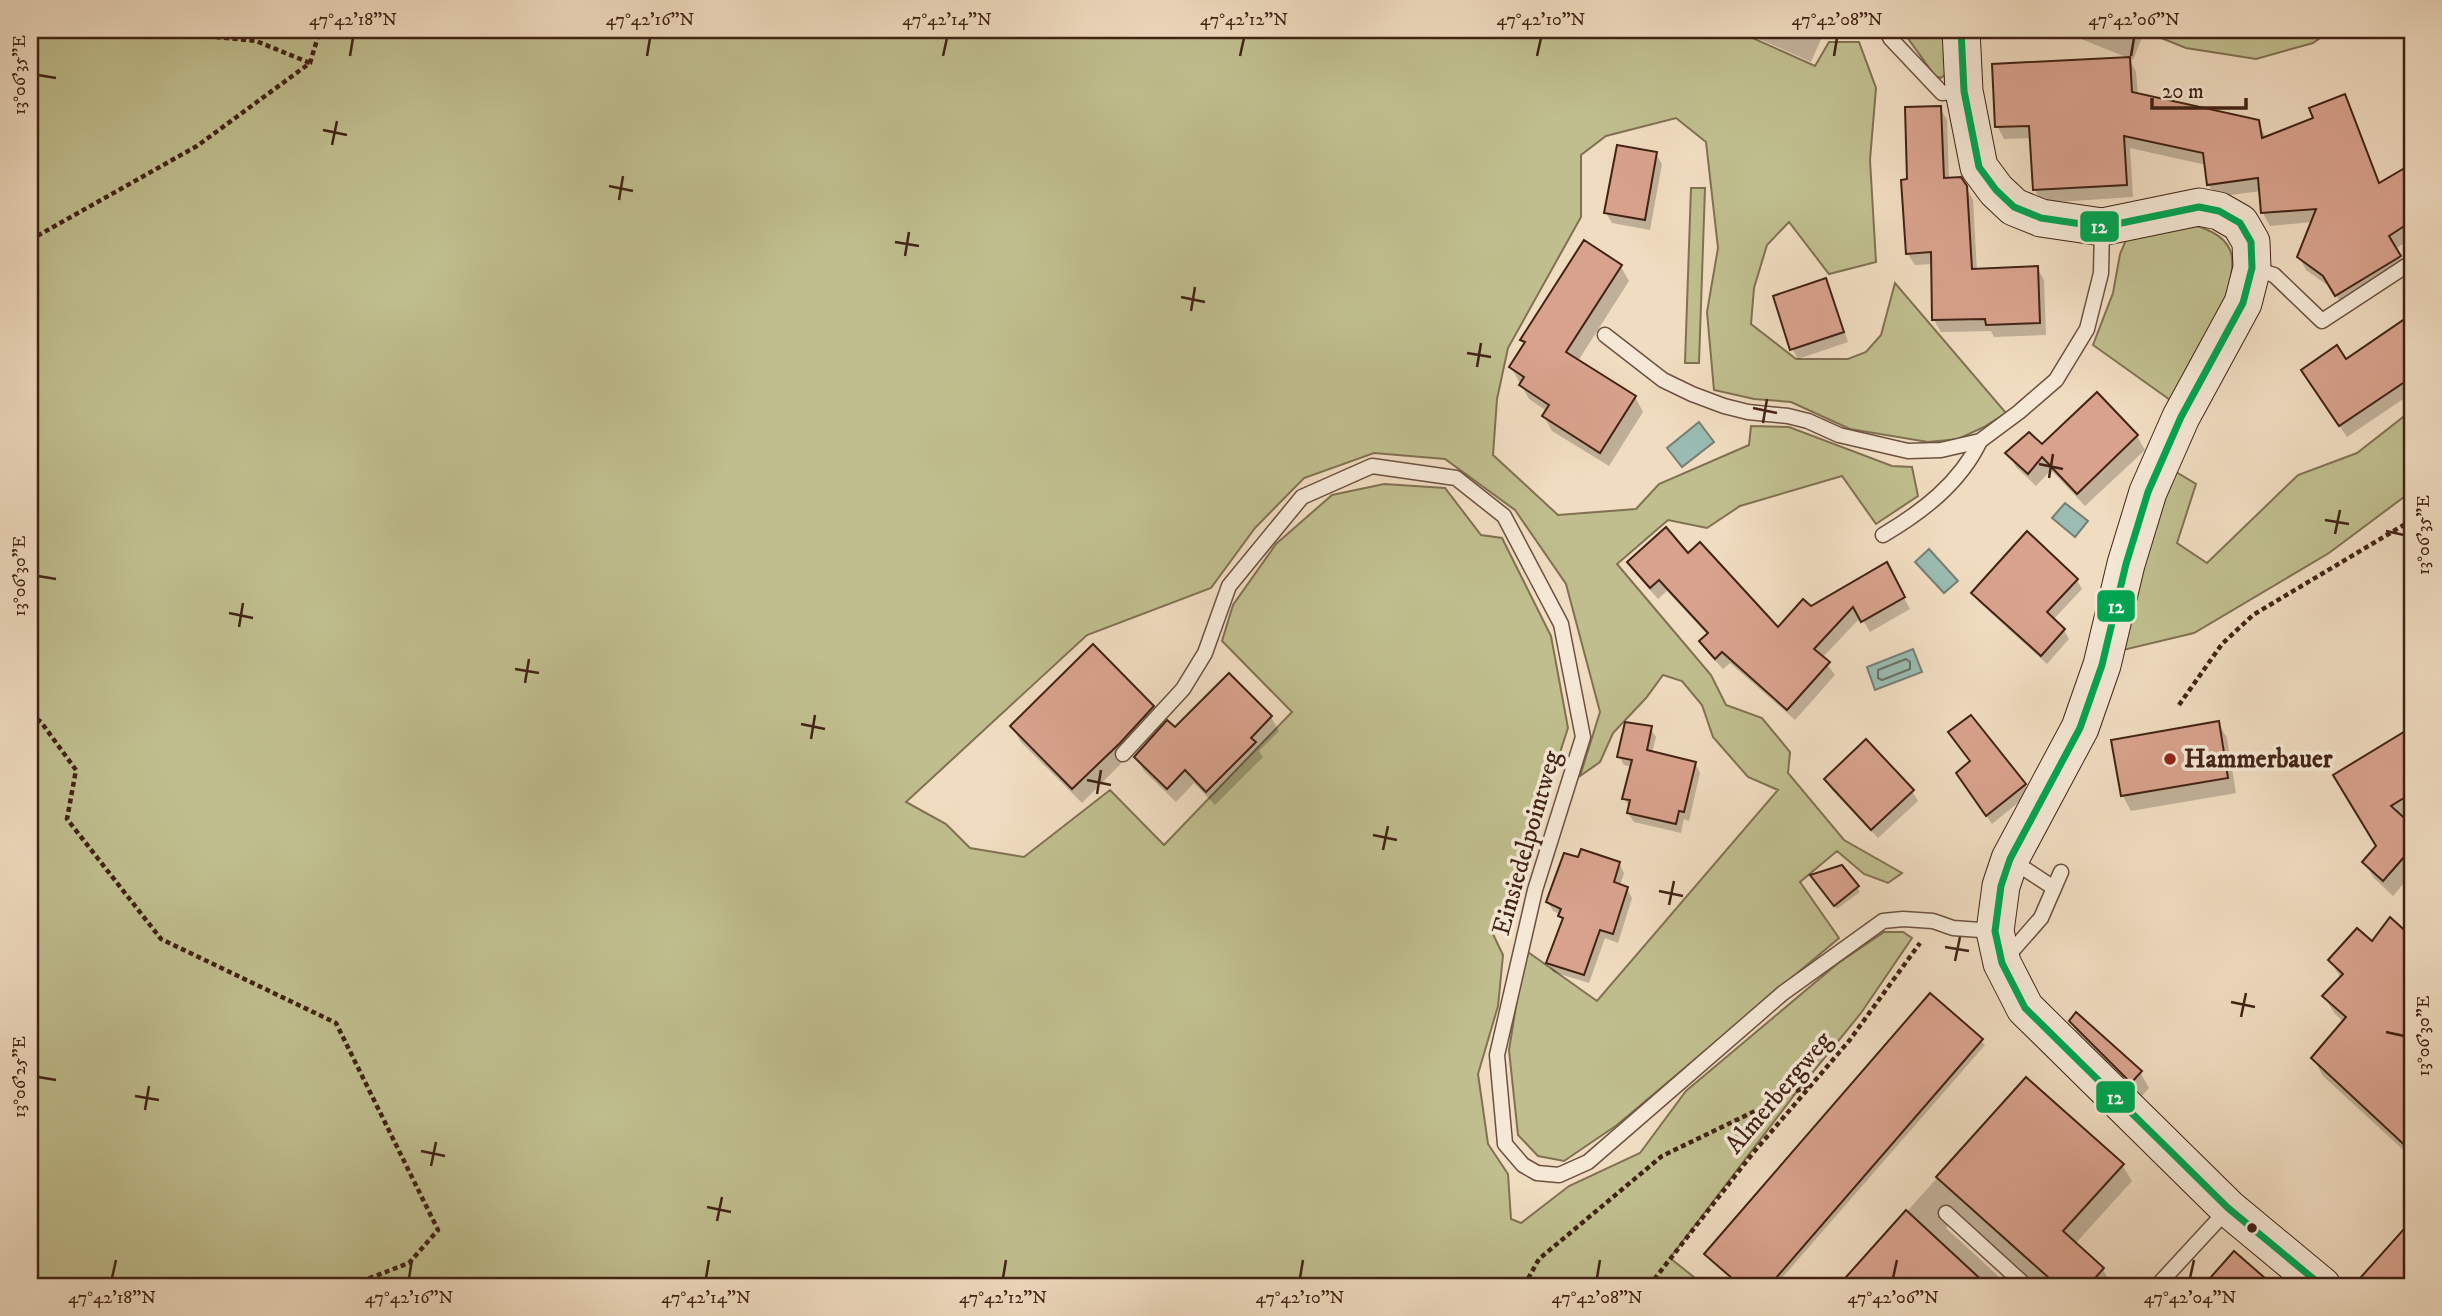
<svg xmlns="http://www.w3.org/2000/svg" width="2442" height="1316" font-family="'IM FELL DW Pica',serif">
  <style>
    .green { fill: #c0be8e; stroke: #817052; stroke-width: 2 }
    .water { fill: #9abcb3; stroke: #777e74; stroke-width: 2 }
    .shadow { fill: #0003 }
    .lines { fill: none; stroke-linecap: round; stroke-linejoin: round }
    .shore { stroke: #6e6f64; stroke-width: 2 }
    .building { fill: #d9a28d; stroke: #422215; stroke-width: 2 }
    .lane-casing { stroke: #6e5040; stroke-width: 17 }
    .secondary-casing { stroke: #422215; stroke-width: 39 }
    .path { stroke: #422215; stroke-width: 4.5; stroke-dasharray: 5 3.5; stroke-linecap: butt }
    .lane { stroke: #f5e8d6; stroke-width: 14 }
    .secondary { stroke: #f5e8d6; stroke-width: 37 }
    .bus-1-casing { stroke: #f5e8d6; stroke-width: 12 }
    .bus-1 { stroke: #00a651; stroke-width: 7 }
    .ticks { fill: none; stroke: #422215; stroke-width: 2.5 }
    .poi-dot { fill: #8f2418; stroke: #f5e8d6; stroke-width: 2.5 }
    .bus-dot { fill: #422215; stroke: #f5e8d6; stroke-width: 2.5 }
    .labels { text-anchor: middle; dominant-baseline: central; stroke-width: 7; stroke-linejoin: round; paint-order: stroke }
    .poi-label { font-size: 26px; font-weight: bold; fill: #422215; stroke: #f5e8d6; text-anchor: start }
    .street-label { font-size: 26px; fill: #422215; stroke: #f5e8d6 }
    .line-badge { stroke: #f5e8d6; stroke-width: 2.5 }
    .badge-label { font-size: 19px; text-anchor: middle; font-weight: bold; fill: #fff }
    .neatline { fill: none; stroke: #422215; stroke-width: 2.5 }
    .ticks-label { font-size: 18px; text-anchor: middle; fill: #422215 }
  </style>
  <rect width="100%" height="100%" fill="#f0dcc0"/>
  <filter id="stains"><feTurbulence type="fractalNoise" baseFrequency=".00286" numOctaves="4"/><feColorMatrix values="0 0 0 0 .2 0 0 0 0 .09 0 0 0 0 .02 0 0 0 .5 -.17"/></filter>
  <radialGradient id="worn" r=".72"><stop offset=".6" stop-color="#630" stop-opacity="0"/><stop offset="1" stop-color="#630" stop-opacity=".3"/></radialGradient>
  <g class="green">
    <polygon points="30,30 1691,30 1706,36 1721,30 1735,30 1815,66 1829,42 1859,42 1876,88 1870,160 1876,262 1829,274 1789,222 1767,245 1754,288 1751,324 1796,359 1848,359 1866,352 1881,335 1895,283 2006,413 1984,427 1958,439 1928,442 1850,429 1791,402 1754,399 1714,390 1707,312 1718,248 1706,142 1676,118 1606,136 1581,155 1581,217 1508,348 1497,399 1493,455 1558,515 1636,509 1659,484 1749,445 1751,426 1789,427 1892,466 1912,467 1918,496 1876,524 1842,476 1740,506 1707,528 1668,520 1617,564 1711,675 1726,705 1762,718 1790,752 1788,773 1844,840 1902,873 1888,883 1864,874 1837,851 1800,882 1839,938 1617,1125 1564,1161 1538,1156 1518,1135 1509,1050 1525,950 1597,1001 1778,790 1748,777 1713,737 1702,705 1682,681 1663,675 1646,698 1613,733 1600,762 1580,776 1600,712 1566,584 1515,510 1445,459 1374,453 1304,478 1255,528 1211,588 1087,635 906,802 946,824 970,848 1024,857 1110,790 1164,845 1292,712 1222,641 1233,605 1276,544 1332,495 1384,484 1445,488 1481,535 1502,538 1551,636 1568,728 1536,826 1524,875 1491,930 1503,955 1498,1006 1478,1074 1488,1144 1508,1174 1511,1219 1521,1223 1569,1186 1640,1153 1686,1091 1837,964 1884,932 1903,932 1912,938 1861,1013 1795,1094 1670,1258 1705,1286 30,1286"/>
    <polygon points="1902,30 1946,30 1946,74 1941,78 1935,76"/>
    <polygon points="2147,30 2331,30 2313,43 2256,59 2186,48 2146,32"/>
    <polygon points="1691,188 1705,188 1699,363 1685,363"/>
    <path d="M2194 225C2210 230 2230 238 2232 258 2236 298 2192 366 2173 402L2093 345 2113 293 2120 254 2126 240Z"/>
    <polygon points="2412,410 2412,491 2329,553 2194,633 2119,651 2171,469 2196,484 2177,543 2207,563 2298,475 2357,453"/>
  </g>
  <g class="water">
    <polygon points="1699,422 1714,442 1682,467 1667,448"/>
    <polygon points="2065,503 2088,521 2075,537 2052,518"/>
    <polygon points="1929,549 1958,581 1944,593 1915,562"/>
    <polygon points="1913,649 1922,672 1875,690 1867,667"/>
  </g>
  <g class="shadow">
    <polygon points="1739,30 1820,30 1823,35 1811,62"/>
    <polygon points="2067,30 2145,30 2133,60 2069,34"/>
    <polygon points="2129,59 2136,72 2138,95 2258,122 2266,138 2315,119 2344,96 2351,109 2380,184 2402,171 2412,186 2412,238 2395,249 2407,269 2344,308 2333,289 2306,270 2299,256 2313,222 2270,226 2263,213 2261,191 2216,197 2208,184 2206,165 2130,148 2133,197 2042,203 2035,190 2032,138 2004,139 1997,126"/>
    <polygon points="1940,108 1947,120 1949,179 1966,187 1973,200 1977,271 2037,268 2044,280 2046,335 1994,337 1991,331 1941,332 1934,320 1933,264 1915,265 1907,253 1909,181"/>
    <polygon points="1656,154 1662,164 1650,230 1612,223 1606,213"/>
    <polygon points="1585,243 1621,267 1629,281 1578,361 1635,397 1643,412 1609,466 1552,431 1544,416 1547,411 1529,399 1511,367 1525,345 1522,340"/>
    <polygon points="1825,280 1831,290 1848,342 1798,359 1792,349"/>
    <polygon points="2412,316 2412,393 2347,437 2310,382 2345,361"/>
    <polygon points="2097,394 2137,436 2145,450 2085,506 2051,470 2036,486 2016,467 2008,453 2042,446"/>
    <polygon points="1688,556 1778,630 1886,565 1910,609 1870,632 1861,617 1822,658 1835,675 1795,720 1730,663 1723,669 1708,653 1701,641 1708,635 1667,591 1658,599 1636,574 1629,563"/>
    <polygon points="2077,580 2082,589 2053,620 2064,630 2069,639 2047,664 1979,602 1973,593"/>
    <polygon points="1229,675 1271,717 1279,731 1259,751 1263,757 1215,805 1194,783 1176,802 1144,771 1136,757 1175,730"/>
    <polygon points="1153,707 1161,723 1082,803 1021,742 1012,727"/>
    <polygon points="2218,723 2227,738 2236,793 2131,811 2123,796"/>
    <polygon points="1650,728 1656,737 1652,753 1695,763 1700,773 1689,821 1684,819 1681,833 1634,822 1628,813 1630,808 1624,798 1632,767 1624,765 1619,756"/>
    <polygon points="2412,728 2412,815 2404,820 2412,827 2412,874 2393,896 2374,878 2364,862 2378,847 2335,776"/>
    <polygon points="1826,780 1912,791 1918,801 1878,838 1832,790"/>
    <polygon points="1963,781 2025,785 2030,793 1992,824"/>
    <polygon points="1619,863 1624,873 1620,886 1627,888 1632,898 1618,943 1605,938 1589,983 1553,972 1548,963 1563,922 1561,915 1553,911 1548,902"/>
    <polygon points="1815,880 1857,887 1860,892 1837,909"/>
    <polygon points="2390,920 2412,939 2412,1158 2323,1076 2313,1058 2344,1022 2335,1014 2324,996 2341,979 2331,961 2373,944"/>
    <polygon points="1931,995 1985,1045 1775,1286 1740,1286 1706,1254"/>
    <polygon points="2071,1022 2140,1072 2149,1088 2141,1097 2080,1037"/>
    <polygon points="2026,1079 2122,1165 2132,1181 2075,1244 2103,1270 2113,1286 2051,1286 2040,1276 2033,1286 1963,1222 1952,1220 1946,1228 2009,1286 1840,1286"/>
    <polygon points="2412,1223 2412,1286 2356,1286"/>
  </g>
  <g class="lines">
    <polygon class="shore" points="1906,659 1910,662 1910,669 1882,680 1878,678 1878,670"/>
  </g>
  <g class="building">
    <polygon points="2130,57 2132,92 2259,120 2262,138 2313,118 2309,108 2345,94 2379,183 2403,169 2412,183 2412,221 2389,236 2401,256 2335,296 2323,276 2297,257 2316,209 2261,213 2258,178 2207,185 2203,153 2124,136 2127,185 2033,190 2029,126 1995,127 1992,64"/>
    <polygon points="1941,106 1944,178 1961,177 1967,186 1972,269 2038,266 2040,323 1986,325 1985,319 1932,320 1931,252 1906,254 1901,180 1907,179 1905,107"/>
    <polygon points="1617,145 1657,152 1645,220 1604,213"/>
    <polygon points="1584,240 1622,265 1566,352 1636,396 1600,453 1542,416 1549,405 1519,385 1524,377 1509,367 1525,342 1520,340"/>
    <polygon points="1826,278 1844,332 1790,350 1773,296"/>
    <polygon points="2412,314 2412,377 2339,426 2301,370 2337,345 2346,359"/>
    <polygon points="2097,392 2138,435 2077,494 2042,457 2028,474 2005,453 2029,432 2042,444"/>
    <polygon points="1666,527 1688,553 1700,542 1778,627 1803,599 1811,606 1887,562 1905,597 1861,622 1853,607 1814,649 1830,662 1787,710 1722,652 1715,659 1699,641 1708,633 1659,580 1650,588 1627,562"/>
    <polygon points="2027,531 2078,579 2047,612 2065,629 2041,656 1971,593"/>
    <polygon points="1093,644 1154,706 1120,743 1072,789 1010,726"/>
    <polygon points="1229,673 1272,716 1251,738 1256,742 1206,792 1185,770 1167,789 1134,757 1167,720 1175,727"/>
    <polygon points="1971,715 2026,784 1986,816 1956,773 1970,761 1948,732"/>
    <polygon points="2219,721 2228,778 2121,796 2111,740"/>
    <polygon points="1625,722 1652,726 1647,750 1696,762 1684,812 1679,811 1676,824 1627,813 1630,800 1622,799 1632,760 1617,757"/>
    <polygon points="2412,727 2412,793 2391,806 2412,825 2412,848 2383,881 2362,862 2376,846 2333,775"/>
    <polygon points="1866,739 1914,790 1871,830 1824,779"/>
    <polygon points="1581,849 1620,862 1614,882 1628,887 1613,934 1600,930 1584,975 1546,963 1563,918 1558,916 1561,909 1546,902 1564,853 1578,857"/>
    <polygon points="1842,865 1859,886 1834,906 1810,875"/>
    <polygon points="2390,917 2412,937 2412,1152 2311,1058 2346,1017 2322,996 2343,974 2328,960 2357,928 2372,941"/>
    <polygon points="1930,993 1983,1039 1769,1286 1741,1286 1704,1254"/>
    <polygon points="2076,1012 2142,1071 2131,1083 2069,1021"/>
    <polygon points="2026,1077 2124,1164 2063,1231 2104,1268 2088,1286 2058,1286 1936,1177"/>
    <polygon points="1906,1210 1988,1286 1838,1286"/>
    <polygon points="2412,1220 2412,1286 2353,1286"/>
    <polygon points="2234,1251 2274,1286 2203,1286"/>
  </g>
  <g class="lines">
    <g class="lane-casing">
      <g id="lane">
        <polyline points="1886,30 1891,39 1942,93 1964,91"/>
        <polyline points="2252,268 2274,275 2322,321 2412,262"/>
        <polyline points="1605,335 1663,380 1692,394 1724,406 1748,412 1788,416 1808,421 1839,435 1908,451 1941,450 1980,441 2019,412 2056,380 2087,329 2101,273 2102,228"/>
        <path d="M1883 535C1922 512 1960 483 1980 441"/>
        <polyline points="1123,754 1183,689 1205,653 1229,586 1302,497 1372,466 1456,478 1504,516 1561,624 1583,737 1535,890 1497,1055 1505,1144 1523,1165 1537,1173 1559,1175 1588,1162 1783,993 1883,921 1903,919 1933,921 1953,928 1994,931"/>
        <polyline points="2011,860 2054,888"/>
        <polyline points="2005,959 2041,918 2061,872"/>
        <polyline points="1946,1213 2026,1286"/>
        <polyline points="2157,1286 2228,1209"/>
      </g>
    </g>
    <g class="secondary-casing">
      <polyline id="secondary" points="1961,30 1964,91 1979,167 1996,190 2014,207 2041,218 2102,227 2199,207 2219,211 2240,223 2251,242 2252,268 2243,303 2181,417 2148,492 2126,564 2102,665 2080,728 2010,859 2001,886 1995,931 2002,963 2025,1008 2228,1208 2322,1286"/>
    </g>
    <g class="path">
      <polyline points="148,30 256,41 310,63"/>
      <polyline points="30,240 197,146 310,63 320,30"/>
      <polyline points="2179,705 2222,644 2253,615 2412,520"/>
      <polyline points="30,714 41,722 76,770 67,819 161,939 336,1023 438,1230 409,1263 349,1286"/>
      <polyline points="1524,1286 1539,1259 1662,1156 1811,1084"/>
      <polyline points="1649,1286 1753,1153 1849,1041 1920,943"/>
    </g>
    <use href="#lane" class="lane"/>
    <use href="#secondary" class="secondary"/>
    <g class="bus-1-casing">
      <polyline id="bus-1" points="1961,30 1964,91 1979,167 1996,190 2014,207 2041,218 2102,227 2199,207 2219,211 2240,223 2251,242 2252,268 2243,303 2181,417 2148,492 2126,564 2102,665 2080,728 2010,859 2001,886 1995,931 2002,963 2025,1008 2228,1208 2322,1286"/>
    </g>
    <use href="#bus-1" class="bus-1"/>
  </g>
  <path class="ticks" d="M350 56 353 38M647 56 650 38M943 56 947 38M1240 56 1244 38M1537 56 1541 38M1834 56 1837 38M2131 56 2134 38M38 75 56 78M323 130 347 135M332 145 337 121M609 186 633 191M619 200 623 176M895 242 919 246M905 256 909 232M1181 297 1205 302M1191 311 1195 287M1467 353 1491 357M1477 367 1481 343M1753 408 1777 413M1763 423 1767 399M2039 464 2063 469M2049 478 2053 454M2325 520 2349 524M2386 531 2404 535M2335 534 2340 510M38 576 56 579M229 613 253 618M239 627 243 603M515 669 539 673M525 683 529 659M801 724 825 729M811 739 815 715M1087 780 1111 785M1097 794 1101 770M1373 835 1397 840M1383 850 1388 826M1659 891 1683 896M1669 905 1674 881M1945 947 1969 951M1955 961 1960 937M2231 1002 2255 1007M2241 1017 2246 993M2386 1032 2404 1036M38 1077 56 1080M135 1096 159 1100M145 1110 149 1086M421 1151 445 1156M431 1166 436 1142M707 1207 731 1212M717 1221 722 1197M112 1278 116 1260M409 1278 412 1260M706 1278 709 1260M1003 1278 1006 1260M1300 1278 1303 1260M1597 1278 1600 1260M1893 1278 1897 1260M2190 1278 2194 1260"/>
  <circle class="poi-dot" cx="2170" cy="759" r="7"/>
  <circle class="bus-dot" cx="2252" cy="1228" r="6"/>
  <g class="labels">
    <g class="poi-label">
      <text x="2184" y="759">Hammerbauer</text>
    </g>
    <g class="street-label">
      <text transform="translate(1527 843) rotate(-74)">Einsiedelpointweg</text>
      <text transform="translate(1779 1093) rotate(-50)">Almerbergweg</text>
    </g>
  </g>
  <g class="line-badge">
    <rect x="2079" y="210" width="41" height="33" rx="7" fill="#00a651"/>
    <rect x="2096" y="589" width="40" height="34" rx="7" fill="#00a651"/>
    <rect x="2095" y="1080" width="41" height="34" rx="7" fill="#00a651"/>
  </g>
  <g class="badge-label">
    <text x="2099" y="233">12</text>
    <text x="2116" y="613">12</text>
    <text x="2115" y="1104">12</text>
  </g>
  <rect width="2442" height="1316" fill="none" stroke="#f0dcc0" stroke-width="77"/>
  <path d="M2152 98v10h94v-10" fill="none" stroke="#422215" stroke-width="3.5"/>
  <text x="2162" y="98" font-size="21" fill="#422215" stroke="#f5e8d6" stroke-width="5" paint-order="stroke">20 m</text>
  <rect x="38" y="38" width="2366" height="1240" class="neatline"/>
  <g class="ticks-label">
    <text x="353" y="25">47°42'18"N</text>
    <text x="650" y="25">47°42'16"N</text>
    <text x="947" y="25">47°42'14"N</text>
    <text x="1244" y="25">47°42'12"N</text>
    <text x="1541" y="25">47°42'10"N</text>
    <text x="1837" y="25">47°42'08"N</text>
    <text x="2134" y="25">47°42'06"N</text>
    <text transform="translate(19 75) rotate(-90)" y="6">13°06'35"E</text>
    <text transform="translate(2423 535) rotate(-90)" y="6">13°06'35"E</text>
    <text transform="translate(19 576) rotate(-90)" y="6">13°06'30"E</text>
    <text transform="translate(2423 1036) rotate(-90)" y="6">13°06'30"E</text>
    <text transform="translate(19 1077) rotate(-90)" y="6">13°06'25"E</text>
    <text x="112" y="1303">47°42'18"N</text>
    <text x="409" y="1303">47°42'16"N</text>
    <text x="706" y="1303">47°42'14"N</text>
    <text x="1003" y="1303">47°42'12"N</text>
    <text x="1300" y="1303">47°42'10"N</text>
    <text x="1597" y="1303">47°42'08"N</text>
    <text x="1893" y="1303">47°42'06"N</text>
    <text x="2190" y="1303">47°42'04"N</text>
  </g>
  <rect width="100%" height="100%" filter="url(#stains)"/>
  <rect width="100%" height="100%" fill="url(#worn)"/>
</svg>
